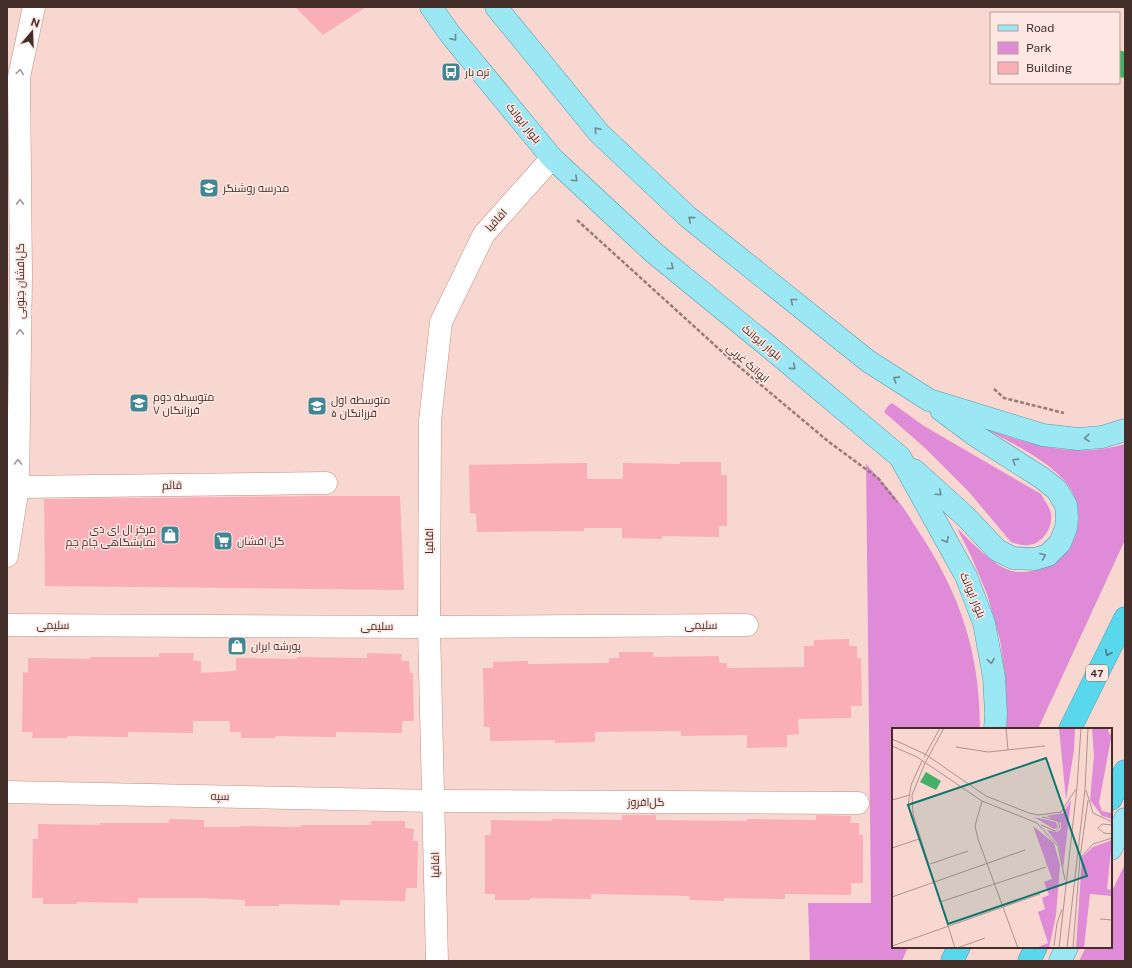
<svg xmlns="http://www.w3.org/2000/svg" width="1132" height="968" font-family="'Public Sans',Cairo,sans-serif">
  <style>
    .green { fill: #e08bd7 }
    .water { fill: #42b166 }
    .building { fill: #faaeb8 }
    .lines { fill: none; stroke-linecap: round; stroke-linejoin: round }
    .minor-casing { stroke: #c28f85; stroke-width: 23 }
    .major-casing { stroke: #519ca9; stroke-width: 23 }
    .highway-casing { stroke: #519ca9; stroke-width: 23 }
    .path { stroke: #977c76; stroke-width: 2.5; stroke-dasharray: 4 2; stroke-linecap: butt }
    .minor { stroke: #fff; stroke-width: 22 }
    .major { stroke: #9be7f4; stroke-width: 22 }
    .highway { stroke: #58d7ed; stroke-width: 22 }
    .oneway { stroke: #708a8f }
    .oneway2 { stroke: #a29694 }
    .oneway3 { stroke: #4d7a82 }
    .labels { text-anchor: middle; dominant-baseline: central; stroke-width: 3; stroke-linejoin: round; paint-order: stroke }
    .shield { fill: #fee7e2; stroke: #7c6661; stroke-width: 1 }
    .shield-label { font-size: 10px; font-weight: bold; fill: #442e2a }
    .poi-label { font-size: 11px; fill: #442e2a; stroke: #fee7e2; text-anchor: start }
    .street-label { font-size: 11px; fill: #442e2a; stroke: #fee7e2 }
    .inset-road { fill: none; stroke: #b0938e; stroke-width: 1 }
    .view { fill: #0f766e; fill-opacity: 0.15; stroke: #0f766e; stroke-width: 2 }
    .inset-edge { fill: none; stroke: #442e2a; stroke-width: 2 }
  </style>
  <rect width="100%" height="100%" fill="#f8d7d0"/>
  <g class="green">
    <path d="M892 403 924 426 1041 494C1044 500 1050 507 1051 514 1053 527 1043 543 1029 545 1023 546 1017 544 1011 542L969 492 925 448 884 412 888 406Z"/>
    <path d="M982 427C1028 445 1076 459 1125 444V540L1038 729H1007L1005 675 1000 640 987 594 972 558 957 528C970 541 995 567 1012 571 1020 573 1028 572 1036 570 1078 561 1092 512 1064 480 1044 458 1008 441 982 427Z"/>
    <path d="M866 464C877 476 888 488 898 501 905 509 911 520 917 529 960 593 980 652 980 729H893V947H908L902 961H810L808 903H871Z"/>
    <polygon points="1125,864 1125,961 1079,961 1086,947 1111,947 1111,893"/>
  </g>
  <polygon class="water" points="1119,50 1125,52 1125,78 1119,77"/>
  <g class="building">
    <polygon points="295,7 366,7 323,35"/>
    <polygon points="680,462 721,462 721,475 727,475 727,526 719,526 719,537 662,536 662,539 622,538 622,528 584,528 584,531 477,532 476,514 470,513 469,465 587,463 587,479 623,479 623,463 680,464"/>
    <polygon points="326,496 400,496 404,590 45,586 44,499"/>
    <polygon points="849,639 849,646 857,646 857,658 861,658 862,706 851,706 851,718 798,719 799,734 787,735 787,747 747,748 747,735 681,736 681,731 595,732 595,742 555,743 555,740 490,741 490,727 484,727 483,668 493,668 493,662 528,661 528,664 609,663 609,658 619,658 619,652 653,652 653,657 719,656 719,663 727,663 727,668 804,667 804,646 814,646 814,640"/>
    <polygon points="159,653 194,653 193,660 201,661 201,673 236,671 236,658 297,659 297,657 367,658 367,653 402,654 401,661 409,661 410,673 413,673 414,721 402,721 402,733 336,732 336,737 275,736 275,738 241,738 241,732 230,732 230,721 193,721 193,733 128,732 128,737 67,736 67,738 32,738 33,732 22,732 23,672 28,673 28,658 90,659 90,657 159,657"/>
    <polygon points="622,815 656,815 656,820 747,821 747,819 816,820 816,815 851,816 850,823 859,823 859,835 863,835 863,883 851,883 851,895 785,894 785,899 724,898 724,901 689,900 690,896 591,894 591,899 530,898 530,900 495,900 495,894 485,894 485,835 491,835 491,820 552,821 552,819 622,820"/>
    <polygon points="169,819 204,820 204,827 240,827 240,826 301,827 301,825 371,825 371,821 405,821 405,828 414,829 413,841 418,841 417,888 406,888 405,901 340,900 340,905 279,904 279,906 245,906 245,900 204,898 138,898 138,903 77,902 77,904 43,904 43,898 32,898 33,839 38,839 38,824 100,825 100,823 169,823"/>
  </g>
  <g class="lines">
    <g class="minor-casing">
      <g id="minor">
        <polyline points="18,487 326,483"/>
        <polyline points="7,556 18,487 21,276 19,77 34,7"/>
        <polyline points="7,625 429,627 747,625"/>
        <polyline points="7,792 433,801 858,803"/>
        <polyline points="437,961 429,627 430,421 441,322 484,234 552,158"/>
      </g>
    </g>
    <g class="major-casing">
      <g id="major">
        <polyline points="431,7 450,34 552,158 653,252 768,346 900,457 966,576 984,623 994,677 996,714 995,729"/>
        <polyline points="496,7 599,133 688,217 868,361 929,400 1043,435 1078,439 1102,437 1125,430"/>
        <polyline points="914,470 966,517 997,550 1013,558 1035,559 1048,555 1060,543 1066,528 1067,517 1066,505 1057,490 1042,478 976,436 941,410"/>
        <polyline points="1111,849 1125,819"/>
        <polyline points="1060,961 1067,947"/>
      </g>
    </g>
    <g class="highway-casing">
      <g id="highway">
        <polyline points="1070,729 1125,618"/>
        <polyline points="1111,799 1125,771"/>
        <polyline points="952,961 959,947"/>
        <polyline points="1029,961 1036,947"/>
      </g>
    </g>
    <g class="path">
      <polyline points="577,220 730,359 829,442 878,478 897,502"/>
      <polyline points="994,389 1004,398 1064,413"/>
    </g>
    <use href="#minor" class="minor"/>
    <use href="#major" class="major"/>
    <use href="#highway" class="highway"/>
  </g>
  <defs><path id="oneway-chevron" d="M-2-3.5L2.5 0L-2 3.5" fill="none" stroke-width="1.6" stroke-linecap="round" stroke-linejoin="round"/></defs>
  <g class="oneway">
    <use href="#oneway-chevron" transform="translate(454 38) rotate(51)"/>
    <use href="#oneway-chevron" transform="translate(597 130) rotate(-131)"/>
    <use href="#oneway-chevron" transform="translate(575 179) rotate(43)"/>
    <use href="#oneway-chevron" transform="translate(691 219) rotate(-140)"/>
    <use href="#oneway-chevron" transform="translate(671 267) rotate(39)"/>
    <use href="#oneway-chevron" transform="translate(793 301) rotate(-141)"/>
    <use href="#oneway-chevron" transform="translate(793 367) rotate(40)"/>
    <use href="#oneway-chevron" transform="translate(896 379) rotate(-147)"/>
    <use href="#oneway-chevron" transform="translate(1087 438) rotate(175)"/>
    <use href="#oneway-chevron" transform="translate(1015 461) rotate(-148)"/>
    <use href="#oneway-chevron" transform="translate(939 493) rotate(42)"/>
    <use href="#oneway-chevron" transform="translate(946 540) rotate(61)"/>
    <use href="#oneway-chevron" transform="translate(1043 556) rotate(-22)"/>
    <use href="#oneway-chevron" transform="translate(991 661) rotate(80)"/>
  </g>
  <g class="oneway2">
    <use href="#oneway-chevron" transform="translate(20 72) rotate(-81)"/>
    <use href="#oneway-chevron" transform="translate(20 202) rotate(-90)"/>
    <use href="#oneway-chevron" transform="translate(20 332) rotate(-89)"/>
    <use href="#oneway-chevron" transform="translate(18 462) rotate(-89)"/>
  </g>
  <use class="oneway3" href="#oneway-chevron" transform="translate(1108 653) rotate(116)"/>
  <defs>
    <g id="bus-square" transform="scale(1)"><rect x="-9" y="-9" width="18" height="18" rx="4" fill="#418693" stroke="#fee7e2"/><path d="M-5-6H5V4H4V6H2V4H-2V6H-4V4H-5ZM-3.5-4V0h7V-4ZM-3.5 1.2v1.5H-2V1.2ZM2 1.2v1.5H3.5V1.2Z" fill="#fff"/></g>
    <g id="school-square" transform="scale(1)"><rect x="-9" y="-9" width="18" height="18" rx="4" fill="#418693" stroke="#fee7e2"/><path d="M0-5L7-2L0 1L-7-2ZM-4 1L0 2.5L4 1V4Q0 6-4 4Z" fill="#fff"/></g>
    <g id="shop-square" transform="scale(1)"><rect x="-9" y="-9" width="18" height="18" rx="4" fill="#418693" stroke="#fee7e2"/><path d="M-5-2.5h2.3a2.7 3.5 0 0 1 5.4 0H5L5.5 6h-11ZM-1.5-2.5h3a1.5 2.3 0 0 0-3 0Z" fill="#fff"/></g>
    <g id="supermarket-square" transform="scale(1)"><rect x="-9" y="-9" width="18" height="18" rx="4" fill="#418693" stroke="#fee7e2"/><path d="M-6-5.5h2.5l.6 2H6L4.5 2H-2.5L-4.4-4H-6ZM-1.5 3.2a1.3 1.3 0 1 0 .1 0ZM3 3.2a1.3 1.3 0 1 0 .1 0Z" fill="#fff"/></g>
  </defs>
  <g fill-rule="evenodd">
    <use href="#bus-square" x="451" y="72"/>
    <use href="#school-square" x="209" y="188"/>
    <use href="#school-square" x="139" y="403"/>
    <use href="#school-square" x="317" y="406"/>
    <use href="#shop-square" x="170" y="535"/>
    <use href="#supermarket-square" x="223" y="541"/>
    <use href="#shop-square" x="237" y="646"/>
  </g>
  <g class="labels">
    <rect class="shield" x="1086" y="665" width="22" height="16" rx="3"/>
    <g class="shield-label">
      <text x="1097" y="673">47</text>
    </g>
    <g class="poi-label">
      <text x="465" y="72">تره بار</text>
      <text x="223" y="188">مدرسه روشنگر</text>
      <text x="153" y="397">متوسطه دوم<tspan x="153" dy="13">فرزانگان ۷</tspan></text>
      <text x="331" y="400">متوسطه اول<tspan x="331" dy="13">فرزانگان ۵</tspan></text>
      <text x="156" y="529" text-anchor="end">مرکز ال ای دی<tspan x="156" dy="13">نمایشگاهی جام جم</tspan></text>
      <text x="237" y="541">گل افشان</text>
      <text x="251" y="646">پورشه ایران</text>
    </g>
    <g class="street-label">
      <text transform="translate(524 123) rotate(51)">بلوار ایوانک</text>
      <text transform="translate(496 220) rotate(-48)">اقاقیا</text>
      <text transform="translate(20 281) rotate(-90)">گل‌افشان جنوبی</text>
      <text transform="translate(762 342) rotate(40)">بلوار ایوانک</text>
      <text transform="translate(748 363) rotate(41)">ایوانک غربی</text>
      <text transform="translate(172 485) rotate(-1)">قائم</text>
      <text transform="translate(429 541) rotate(-90)">اقاقیا</text>
      <text transform="translate(973 595) rotate(67)">بلوار ایوانک</text>
      <text x="53" y="625">سلیمی</text>
      <text x="701" y="625">سلیمی</text>
      <text x="377" y="626">سلیمی</text>
      <text transform="translate(220 796) rotate(1)">سپه</text>
      <text x="646" y="802">گل‌افروز</text>
      <text transform="translate(435 865) rotate(-91)">اقاقیا</text>
    </g>
  </g>
  <g transform="translate(892 728)">
    <rect width="220" height="220" fill="#f8d7d0"/>
    <path d="M167 0H183L182 22 174 72ZM200 0H216L217 6 220 5 207 75 210 83 220 85V91L210 88 198 72 202 28ZM179 72 176 99 171 141 167 118 155 102 165 104 169 101V95L154 88 171 85ZM142 89 164 94 166 99 162 101ZM141 98 162 115 168 137 164 187 157 220H144L156 215 146 184 153 181 150 170 157 167 152 154 160 151ZM220 112 215 161 220 162V168L198 166 192 220H184L190 129 201 119Z" fill="#e08bd7"/>
    <path d="M34 44 49 53 44 62 28 54Z" fill="#42b166"/>
    <path class="inset-road" d="M114 0 116 22M0 11 33 26 94 68 137 85 146 87 169 84 184 61M0 18 25 29 90 73 145 95 166 118 173 152M64 19 96 24 153 18M32 29 48 0M30 33 19 57 16 78 38 142M33 35 20 67 21 86 63 220M33 35 52 0M194 62 201 85 220 94M0 72 18 67M90 73 83 98 86 111 126 220M149 97 163 103 168 99 166 93 150 89M220 97 210 96 206 100 212 105 220 106M0 120 27 111M189 129 201 116 220 110M38 136 76 123M0 169 133 122M48 174 154 139M208 191 220 192M0 218 148 166M162 218 165 195 170 181M65 220 93 210M167 220 185 59 189 0M175 220 193 61 196 0M181 220 188 130 196 72"/>
    <path class="view" d="M154 30 195 148 56 196 16 77Z"/>
    <rect width="220" height="220" class="inset-edge"/>
  </g>
  <rect width="1132" height="968" fill="none" stroke="#442e2a" stroke-width="16"/>
  <rect x="990" y="12" width="130" height="72" fill="#fee7e2" stroke="#b49d98"/>
  <rect x="998" y="25" width="20" height="6" fill="#9be7f4" stroke="#b49d98"/>
  <text x="1026" y="32" font-size="12" fill="#442e2a">Road</text>
  <rect x="998" y="42" width="20" height="12" fill="#e08bd7" stroke="#b49d98"/>
  <text x="1026" y="52" font-size="12" fill="#442e2a">Park</text>
  <rect x="998" y="62" width="20" height="12" fill="#faaeb8" stroke="#b49d98"/>
  <text x="1026" y="72" font-size="12" fill="#442e2a">Building</text>
  <g transform="translate(32 32) rotate(19)" stroke="#fee7e2" stroke-width="3" paint-order="stroke">
  <path d="M0-3L7 15L0 10L-7 15Z" fill="#442e2a"/>
  <text y="-6" font-size="11" font-weight="bold" text-anchor="middle" fill="#442e2a">N</text>
  </g>
</svg>
